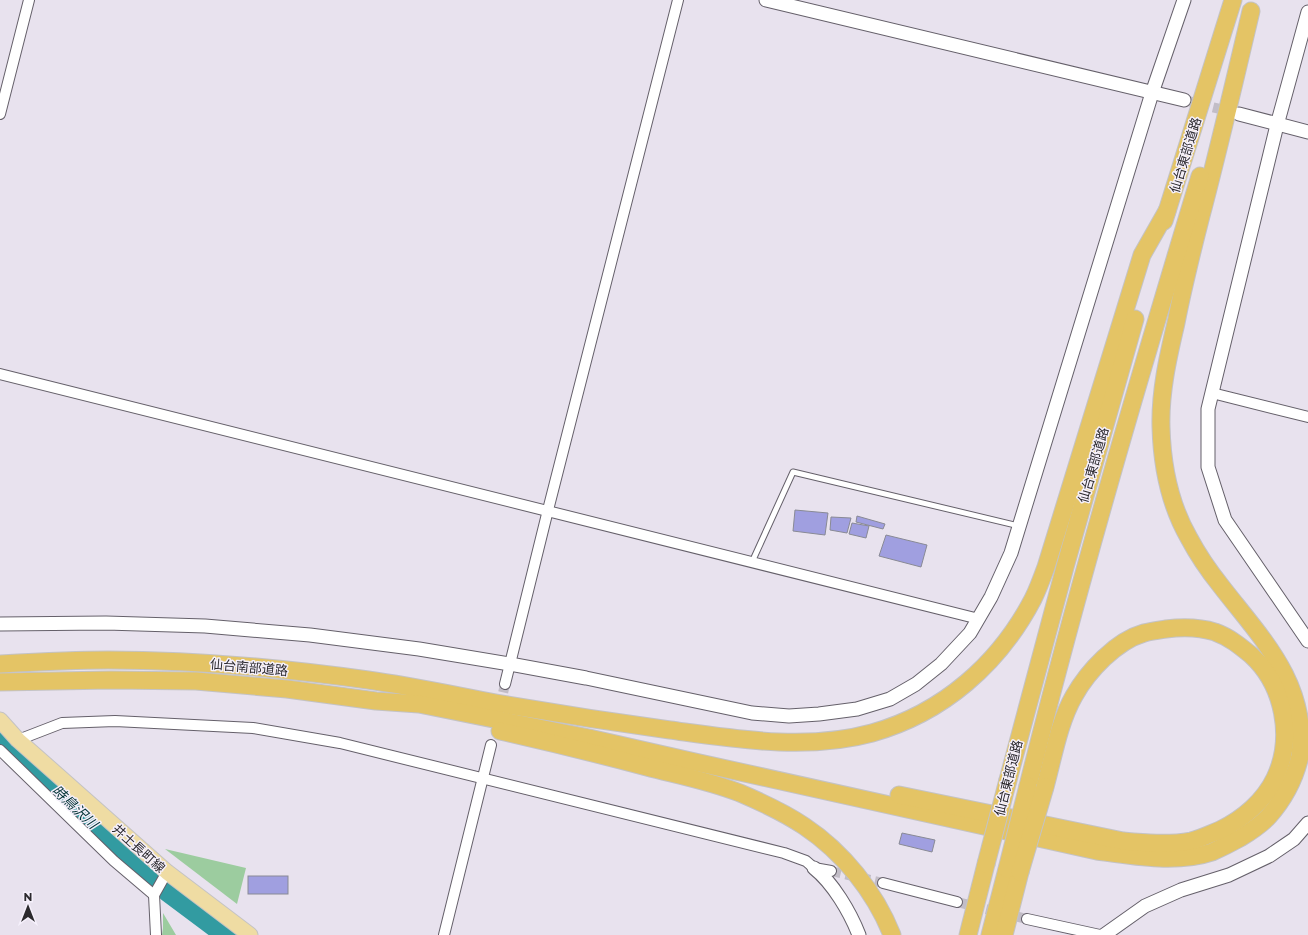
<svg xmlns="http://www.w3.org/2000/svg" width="1308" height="935" font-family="Montserrat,'Noto Sans JP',sans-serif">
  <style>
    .green { fill: #9ccc9f }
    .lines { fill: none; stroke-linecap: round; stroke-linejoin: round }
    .river { stroke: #329ba1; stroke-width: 22 }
    .building { fill: #a09fe0; stroke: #898a95 }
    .street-tunnel { stroke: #c2bdc7; stroke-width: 10; stroke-dasharray: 10 5; stroke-linecap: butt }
    .lane-casing { stroke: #65606a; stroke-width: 7 }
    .street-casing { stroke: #65606a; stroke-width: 12 }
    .secondary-casing { stroke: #65606a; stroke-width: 15 }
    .primary-casing { stroke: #c4c3c4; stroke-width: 17 }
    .highway-casing { stroke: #c4c3c4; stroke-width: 19 }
    .lane { stroke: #fff; stroke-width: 5 }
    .street { stroke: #fff; stroke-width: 10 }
    .secondary { stroke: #fff; stroke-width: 13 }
    .primary { stroke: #efdca3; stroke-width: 15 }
    .highway { stroke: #e4c465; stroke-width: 17 }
    .highway-bridge-casing { stroke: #c4c3c4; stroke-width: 19; stroke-linecap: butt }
    .highway-bridge { stroke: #e4c465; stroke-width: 17 }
    .labels { text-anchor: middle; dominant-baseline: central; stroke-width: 3; stroke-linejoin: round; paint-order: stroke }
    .street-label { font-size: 13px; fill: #2b292d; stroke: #f5f0fb }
    .water-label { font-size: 14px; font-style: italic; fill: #003336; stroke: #f5f0fb }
  </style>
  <rect width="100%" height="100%" fill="#e8e2ee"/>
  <g class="green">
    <polygon points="165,849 246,868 237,904"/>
    <polygon points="163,913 176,935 162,935 163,928"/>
  </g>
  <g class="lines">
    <g class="river">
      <polyline points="0,736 151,878"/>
      <polyline points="168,891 227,935"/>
    </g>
  </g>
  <g class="building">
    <polygon points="795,510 828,513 825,535 793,531"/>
    <polygon points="857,516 885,524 883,529 856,522"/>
    <polygon points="831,517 851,518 847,533 830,530"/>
    <polygon points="852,523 869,526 866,538 849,534"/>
    <polygon points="886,535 927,545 921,567 879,556"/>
    <polygon points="902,833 935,840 932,852 899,844"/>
    <rect x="248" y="876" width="40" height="18"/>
  </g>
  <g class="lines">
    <g class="street-tunnel">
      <polyline points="1184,100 1232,112"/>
      <polyline points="500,707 505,684"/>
      <polyline points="831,871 883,883"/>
      <polyline points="957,902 1027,919"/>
    </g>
    <g class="lane-casing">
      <polyline id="lane" points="752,562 793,472 1019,526"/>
    </g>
    <g class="street-casing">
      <g id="street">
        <polyline points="0,114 29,0"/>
        <polyline points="0,374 979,619"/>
        <polyline points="1212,393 1308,417"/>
        <polyline points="505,684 548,510 678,0"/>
        <polyline points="18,740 62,723 115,721 253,728 340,743 784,853 806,861 814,868 831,871"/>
        <polyline points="0,750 114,861 154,895"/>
        <polyline points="883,883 957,902"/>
        <polyline points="1027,919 1100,935"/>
        <polyline points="156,935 154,895 167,872"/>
        <polyline points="444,935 491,745"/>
      </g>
    </g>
    <g class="secondary-casing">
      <g id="secondary">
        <polyline points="766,0 1184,100"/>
        <polyline points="1308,12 1277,125 1208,409 1208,467 1225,520 1308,641"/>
        <polyline points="1239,114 1308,132"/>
        <polyline points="0,624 106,623 205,626 310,635 419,649 510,664 586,678 752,713 789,716 819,714 857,709 890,699 916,684 941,664 970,633 991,597 1011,553 1152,93 1184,0"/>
        <path d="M814 868C833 883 850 912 859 935"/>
        <polyline points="1104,935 1145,906 1181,890 1229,875 1269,856 1294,839 1308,823"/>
      </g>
    </g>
    <g class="primary-casing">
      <polyline id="primary" points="0,720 18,740 167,872 250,935"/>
    </g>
    <g class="highway-casing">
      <g id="highway">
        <polyline points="1164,221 1233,0"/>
        <path d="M0 664C36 662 72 660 108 660 194 660 282 668 368 680 411 686 453 695 496 703 554 713 612 722 670 730 736 739 807 751 872 733 943 713 999 664 1033 599 1038 589 1042 578 1046 567L1142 255 1167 211"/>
        <path d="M0 682 111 680 196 681 287 689 376 701 419 704 589 738 695 762 1097 851C1132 856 1177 864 1212 852 1221 848 1231 843 1240 838 1250 832 1261 825 1269 816 1284 799 1295 778 1300 756 1308 683 1261 638 1221 586 1209 571 1198 555 1189 538 1170 505 1162 464 1161 427 1160 392 1168 357 1176 323 1183 287 1192 251 1201 216 1219 148 1235 79 1251 11"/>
        <path d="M500 731C549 742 598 754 647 767 678 775 710 781 740 793 761 802 785 813 804 826 843 852 875 892 892 935"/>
        <polyline points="1008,780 1065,567 1135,319"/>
        <path d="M1028 786C1079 581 1139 378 1200 176"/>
        <path d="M899 795 1123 841C1145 843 1168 845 1191 841 1200 839 1210 834 1220 830 1243 819 1264 801 1275 778 1294 738 1284 685 1251 655 1240 646 1229 637 1215 632 1199 627 1182 627 1166 629 1159 630 1151 631 1144 633 1116 641 1088 671 1074 696 1059 722 1053 758 1045 787"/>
        <polyline points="968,935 986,864"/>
        <polyline points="990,935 1007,869"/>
        <polyline points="1004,935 1020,872"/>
      </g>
    </g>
    <use href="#lane" class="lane"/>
    <use href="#street" class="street"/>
    <use href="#secondary" class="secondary"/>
    <use href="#primary" class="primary"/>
    <use href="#highway" class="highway"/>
    <g class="highway-bridge-casing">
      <g id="highway-bridge">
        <polyline points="986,864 1008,780"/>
        <polyline points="1007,869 1028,786"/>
        <polyline points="1020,872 1045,787"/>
      </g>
    </g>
    <use href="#highway-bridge" class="highway-bridge"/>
  </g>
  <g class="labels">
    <g class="street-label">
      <text transform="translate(1185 155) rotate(-73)">仙台東部道路</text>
      <text transform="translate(1093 465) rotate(-74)">仙台東部道路</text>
      <text transform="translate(249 667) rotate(5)">仙台南部道路</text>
      <text transform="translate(1008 778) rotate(-76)">仙台東部道路</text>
      <text transform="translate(139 848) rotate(42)">井土長町線</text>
    </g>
    <g class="water-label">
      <text transform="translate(75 807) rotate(43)">時鳥沢川</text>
    </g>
  </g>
  <g transform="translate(28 907)" stroke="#f5f0fb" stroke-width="3" paint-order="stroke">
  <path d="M0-3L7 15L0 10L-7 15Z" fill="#2b292d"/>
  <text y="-6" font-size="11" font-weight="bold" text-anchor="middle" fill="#2b292d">N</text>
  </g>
</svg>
